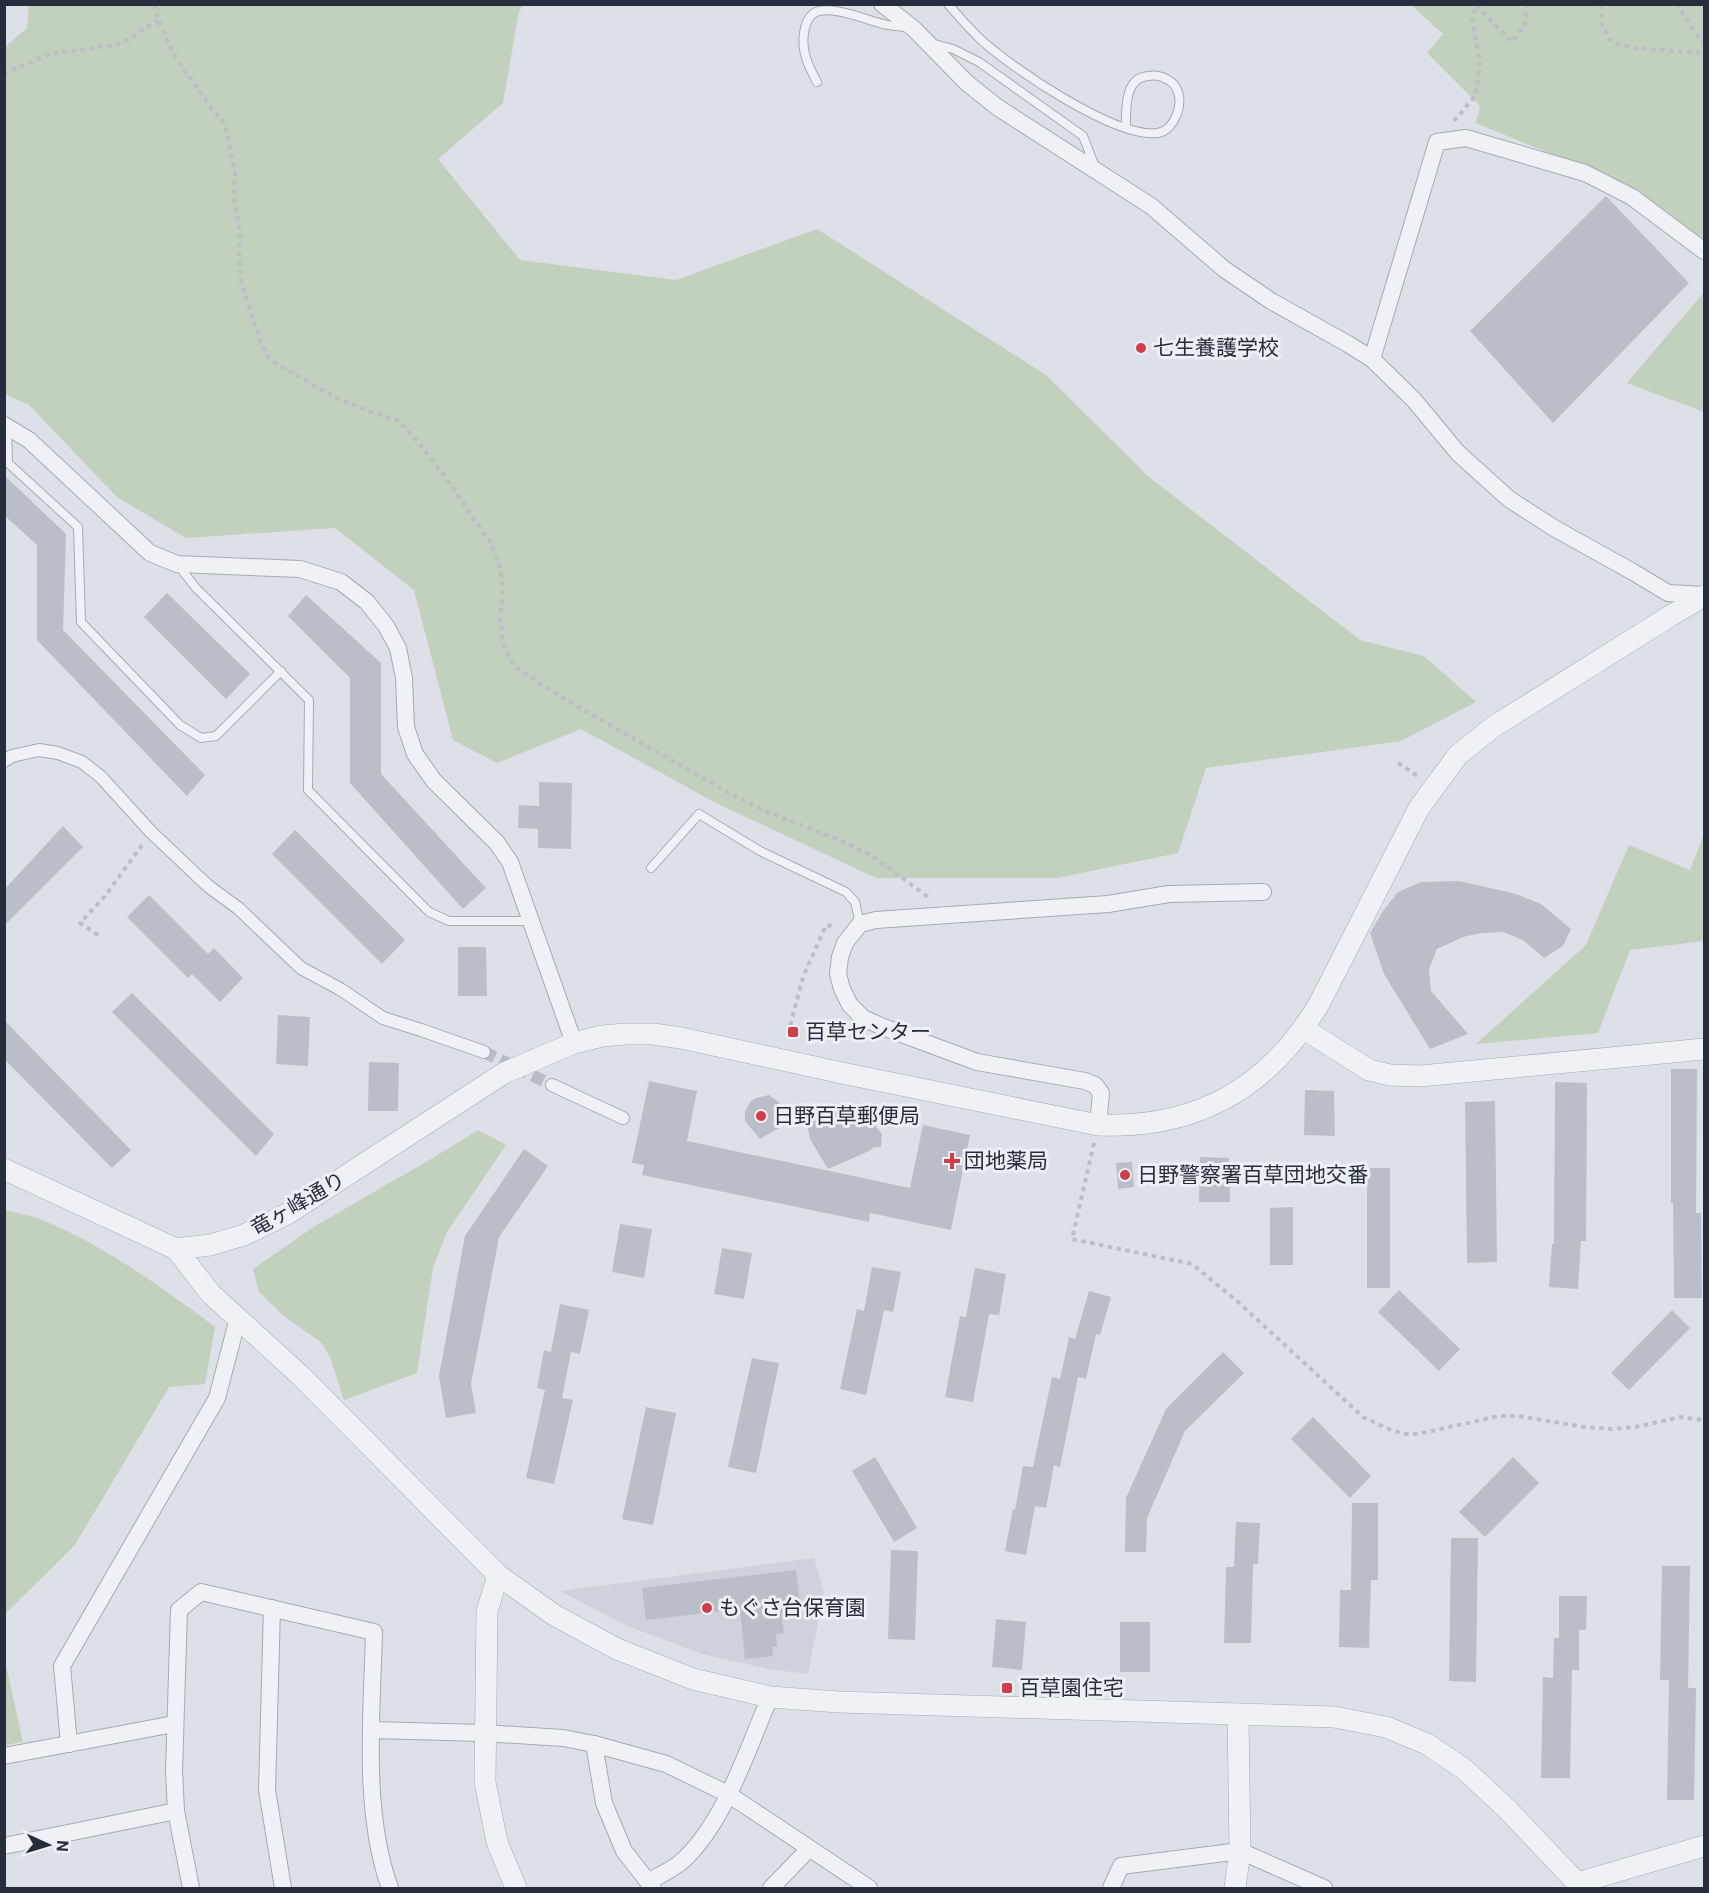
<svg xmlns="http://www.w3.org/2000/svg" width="1709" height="1893" font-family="Roboto,'Noto Sans JP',sans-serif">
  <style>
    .built { fill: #cfd2dc }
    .green { fill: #c1d1be }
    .building { fill: #babec9 }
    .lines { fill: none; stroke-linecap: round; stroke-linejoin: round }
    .pedestrian-tunnel { stroke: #b8bcc5; stroke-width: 12; stroke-dasharray: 12 6; stroke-linecap: butt }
    .service-casing { stroke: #a6aab4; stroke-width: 10 }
    .pedestrian-casing { stroke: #a6aab4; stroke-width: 14 }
    .minor-casing { stroke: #a6aab4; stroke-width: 18 }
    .tertiary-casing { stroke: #a6aab4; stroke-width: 22 }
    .path { stroke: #bbbec5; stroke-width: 4; stroke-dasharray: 4.5 4.5; stroke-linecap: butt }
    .service { stroke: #eff1f5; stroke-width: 8 }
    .pedestrian { stroke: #eff1f5; stroke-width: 12 }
    .minor { stroke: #eff1f5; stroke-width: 16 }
    .tertiary { stroke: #eff1f5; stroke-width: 21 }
    .poi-dot { fill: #ce3f49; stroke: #eceff4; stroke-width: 2 }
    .labels { text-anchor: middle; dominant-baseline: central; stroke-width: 6; stroke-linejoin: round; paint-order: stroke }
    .poi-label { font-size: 21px; fill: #262d3d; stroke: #eceff4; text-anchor: start }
    .street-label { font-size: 21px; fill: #262d3d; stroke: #eceff4 }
  </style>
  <rect width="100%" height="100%" fill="#dde0e7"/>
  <polygon class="built" points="814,1558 824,1591 808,1674 768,1669 702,1654 625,1625 560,1591"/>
  <g class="green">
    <polygon points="29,5 522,5 518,16 503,103 438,159 520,260 676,280 817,229 1046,375 1149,477 1360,640 1424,656 1476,702 1401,741 1206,768 1178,853 1057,878 876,878 716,803 581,729 497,763 453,740 414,590 335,528 186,538 117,497 29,405 5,394 5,47 27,28"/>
    <polygon points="1411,5 1704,5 1704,255 1602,175 1476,123 1480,106 1427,53 1443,34"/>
    <polygon points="1704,292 1704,412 1627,383"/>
    <polygon points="1704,834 1704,941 1630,950 1598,1033 1476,1044 1586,945 1629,845 1690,870"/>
    <polygon points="478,1130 506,1145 447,1232 433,1268 417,1373 344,1400 330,1357 321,1342 285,1317 259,1292 253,1269 315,1226 431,1159"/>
    <path d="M5 1210C16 1213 29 1215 40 1219 104 1245 160 1286 215 1327L205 1384 169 1387 75 1545 5 1614Z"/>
    <polygon points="4,1656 23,1742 5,1745 4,1745"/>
  </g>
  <g class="building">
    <polygon points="1606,196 1689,283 1553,423 1470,331"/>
    <polygon points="4,475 66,534 63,630 205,775 187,796 37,640 37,545 4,515"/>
    <polygon points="167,593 250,674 226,699 144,617"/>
    <polygon points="306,595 381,663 381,774 486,888 463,909 350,783 350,678 288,616"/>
    <polygon points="539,782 572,783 571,849 538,848 538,829 518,828 519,805 539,806"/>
    <polygon points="63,826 83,847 4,926 4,890"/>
    <polygon points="295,830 405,940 382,964 272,854"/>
    <polygon points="1459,881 1516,894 1541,904 1571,929 1563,946 1544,958 1523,940 1503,932 1482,933 1463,937 1437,949 1429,969 1431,991 1468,1034 1430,1049 1384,974 1370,933 1383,911 1398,892 1421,882"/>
    <polygon points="149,895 208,954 214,948 243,978 220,1002 192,974 188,978 127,917"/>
    <polygon points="458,947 486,947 487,996 458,996"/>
    <polygon points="132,993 274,1134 256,1156 112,1012"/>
    <polygon points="278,1015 310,1017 308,1066 276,1064"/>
    <polygon points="4,1020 131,1150 112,1168 4,1059"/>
    <polygon points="369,1062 399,1063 398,1111 368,1111"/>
    <polygon points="1671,1069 1697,1069 1696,1213 1701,1213 1702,1298 1674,1298 1673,1203 1671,1203"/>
    <polygon points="649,1081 697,1091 687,1141 910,1188 923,1125 970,1135 951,1230 870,1213 869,1222 642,1175 644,1165 632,1163"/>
    <polygon points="1555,1082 1587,1083 1586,1241 1581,1241 1578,1289 1549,1287 1552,1244 1554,1244"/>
    <polygon points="1305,1090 1334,1091 1335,1136 1304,1135"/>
    <polygon points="769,1095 779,1102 782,1109 779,1115 786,1124 760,1139 745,1121 745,1112 751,1101 756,1098"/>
    <polygon points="1495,1101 1497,1262 1467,1263 1465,1102"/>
    <polygon points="836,1111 869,1119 882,1134 881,1147 874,1147 869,1151 828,1169 810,1139 808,1129 815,1118 828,1116"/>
    <polygon points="524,1149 548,1166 499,1237 471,1384 476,1413 446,1418 439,1376 465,1236"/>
    <polygon points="1200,1157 1229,1158 1230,1202 1199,1202"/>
    <polygon points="1132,1162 1134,1187 1118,1189 1116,1163"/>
    <rect x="1367" y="1168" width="23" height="120"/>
    <polygon points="1293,1207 1293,1265 1270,1265 1270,1208"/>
    <polygon points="620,1224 652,1229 644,1278 612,1272"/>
    <polygon points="722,1248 752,1253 744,1299 714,1294"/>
    <polygon points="872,1267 901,1272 893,1312 884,1310 866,1395 840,1389 857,1309 864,1311"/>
    <polygon points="975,1268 1006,1274 999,1315 989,1314 973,1402 945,1397 960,1316 966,1317"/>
    <polygon points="1399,1290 1460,1349 1439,1371 1378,1312"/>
    <polygon points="1089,1291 1111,1297 1100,1335 1096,1334 1086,1379 1078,1377 1060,1467 1054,1465 1046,1508 1035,1506 1026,1555 1005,1551 1013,1509 1015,1510 1023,1466 1033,1467 1052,1377 1060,1379 1069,1337 1075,1339"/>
    <polygon points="560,1304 589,1310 580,1354 571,1352 562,1398 573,1400 554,1484 526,1478 545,1390 537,1388 544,1350 551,1352"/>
    <polygon points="1672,1310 1690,1328 1629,1390 1611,1373"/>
    <polygon points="1223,1352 1244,1373 1185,1431 1147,1518 1146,1552 1125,1552 1126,1498 1166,1409"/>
    <polygon points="752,1358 779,1363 756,1473 728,1467"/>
    <polygon points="646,1407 676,1413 653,1525 622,1519"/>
    <polygon points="1313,1417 1371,1476 1350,1498 1291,1439"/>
    <polygon points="875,1457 917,1528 894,1542 852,1471"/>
    <polygon points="1513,1457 1539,1483 1485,1537 1459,1512"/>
    <polygon points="1352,1503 1378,1503 1378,1580 1371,1580 1369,1648 1339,1647 1340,1590 1351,1590"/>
    <polygon points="1236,1522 1260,1523 1258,1564 1253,1564 1251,1643 1224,1643 1226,1567 1234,1567"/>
    <polygon points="1451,1538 1478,1538 1476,1682 1449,1681"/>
    <polygon points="891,1550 918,1551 915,1640 888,1639"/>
    <polygon points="1662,1566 1690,1566 1688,1688 1696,1688 1694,1800 1667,1800 1669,1680 1660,1680"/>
    <polygon points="796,1570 800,1602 784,1604 785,1617 782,1617 784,1633 776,1634 777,1647 772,1647 773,1656 745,1659 740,1609 646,1620 642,1588"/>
    <polygon points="1559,1596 1587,1596 1586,1630 1579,1630 1579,1670 1572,1670 1570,1778 1541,1778 1543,1677 1553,1678 1554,1638 1559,1638"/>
    <polygon points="996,1619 1026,1622 1022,1670 992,1667"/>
    <rect x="1120" y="1622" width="30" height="50"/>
  </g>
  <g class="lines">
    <polyline class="pedestrian-tunnel" points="484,1052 552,1085"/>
    <g class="service-casing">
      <g id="service">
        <path d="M948 4C958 16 968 27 979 38 1010 67 1116 139 1158 133 1175 130 1185 102 1176 88 1174 83 1167 79 1162 77 1157 75 1154 75 1148 76 1124 78 1126 110 1126 128"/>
        <polyline points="934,44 953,49 979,62 1083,136 1095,167"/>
        <path d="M817 82C809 67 801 52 804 33 805 26 807 18 814 13 829 4 867 20 883 24 890 26 898 26 906 27"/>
        <polyline points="7,427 8,463 78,527 81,622 180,725 201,738 216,736 281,671"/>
        <polyline points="178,565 196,588 309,700 308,790 429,912 449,921 531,921"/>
        <polyline points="651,868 699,814 760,851 846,892 855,902 860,924"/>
      </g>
    </g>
    <g class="pedestrian-casing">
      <g id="pedestrian">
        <polyline points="4,761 12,756 39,750 58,753 82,762 101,777 151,832 208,886 238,908 301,968 340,989 383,1018 421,1030 484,1052"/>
        <polyline points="552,1085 623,1118"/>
      </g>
    </g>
    <g class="minor-casing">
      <g id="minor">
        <polyline points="882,4 913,28 967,83 997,107 1151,206 1224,269 1271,301 1348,344 1372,359 1414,400 1458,453 1509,499 1554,528 1633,572 1668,593 1704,595"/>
        <polyline points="1372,359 1437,142 1466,138 1585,173 1632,197 1704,251"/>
        <polyline points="4,425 29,440 150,553 177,564 300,569 341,582 367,602 386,626 398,648 404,678 406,727 415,754 434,781 497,843 510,862 574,1043"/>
        <polyline points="1098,1125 1101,1093 1095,1085 1085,1081 977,1062 883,1027 863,1018 850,1005 842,989 838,974 840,957 845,943 860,924 876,920 1108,904 1169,894 1263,892"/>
        <polyline points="272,1608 267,1790 283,1888"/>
        <polyline points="372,1730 484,1733 563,1738 594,1744 666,1764 728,1794 869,1888"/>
        <polyline points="69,1744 62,1666 217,1398 238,1318"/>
        <polyline points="594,1744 604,1803 624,1851 653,1888"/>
        <polyline points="4,1756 174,1724"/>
        <polyline points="4,1846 176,1811"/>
        <path d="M648 1882C658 1876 671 1870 680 1863 724 1825 747 1750 770 1697"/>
        <path d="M191 1888 176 1811 174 1771 179 1610 201 1592 374 1632C372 1714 362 1811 390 1888"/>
        <polyline points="771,1888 809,1849"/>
        <polyline points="1111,1888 1121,1866 1240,1851 1324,1888"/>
      </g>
    </g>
    <g class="tertiary-casing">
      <g id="tertiary">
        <polyline points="1304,1029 1369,1070 1390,1075 1421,1076 1704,1049"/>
        <path d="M4 1169 176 1249 210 1245 244 1235 287 1214 504 1073 574 1043 602 1036 626 1034H653L681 1038 842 1073 1098 1125C1197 1129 1269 1088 1319 1004L1419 808 1458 755 1493 727 1670 616 1704 596"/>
        <polyline points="176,1249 211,1294 301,1376 498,1575 554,1615 617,1649 693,1679 770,1697 839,1702 1334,1717 1386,1727 1427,1744 1464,1769 1507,1809 1582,1888"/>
        <polyline points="498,1575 487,1611 485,1782 497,1842 516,1888"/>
        <polyline points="1577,1883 1704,1846"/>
        <polyline points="1235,1888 1240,1851 1238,1714"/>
      </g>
    </g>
    <g class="path">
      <polyline points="155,4 158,20 176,58 211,108 225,124 235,174 234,195 240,234 239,257 242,285 261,343 270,360 340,400 371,412 398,420 418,442 446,478 490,542 499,564 503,588 500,620 504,646 515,667 563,698 729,793 765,811 840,840 872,856 931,899"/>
      <polyline points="1601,4 1602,27 1612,42 1635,48 1704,53"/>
      <polyline points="1676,4 1704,45"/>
      <polyline points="4,74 49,54 121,44 158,20"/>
      <polyline points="1454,121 1476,95 1480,62 1472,20 1476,5 1512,42 1525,25 1526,4"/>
      <polyline points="1398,763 1419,777"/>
      <polyline points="98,935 80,923 105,896 142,845"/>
      <polyline points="788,1034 803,977 826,925 835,927"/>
      <polyline points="1094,1143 1072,1239 1192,1264 1237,1301 1363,1417 1391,1430 1406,1434 1418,1434 1499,1416 1518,1416 1584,1427 1612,1429 1636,1427 1680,1417 1704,1420"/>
    </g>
    <use href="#service" class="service"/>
    <use href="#pedestrian" class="pedestrian"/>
    <use href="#minor" class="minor"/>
    <use href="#tertiary" class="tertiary"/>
  </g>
  <g class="poi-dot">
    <circle cx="1141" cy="348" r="6"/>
    <rect x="787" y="1026" width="12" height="12" rx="3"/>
    <circle cx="761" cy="1116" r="6"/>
    <path d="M949 1152h6v6h6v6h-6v6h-6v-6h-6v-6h6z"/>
    <circle cx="1125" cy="1175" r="6"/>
    <circle cx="707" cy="1608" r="6"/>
    <rect x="1001" y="1682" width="12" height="12" rx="3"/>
  </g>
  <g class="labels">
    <g class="poi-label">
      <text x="1153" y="348">七生養護学校</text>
      <text x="805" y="1032">百草センター</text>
      <text x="773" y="1116">日野百草郵便局</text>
      <text x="964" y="1161">団地薬局</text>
      <text x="1137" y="1175">日野警察署百草団地交番</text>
      <text x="719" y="1608">もぐさ台保育園</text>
      <text x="1019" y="1688">百草園住宅</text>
    </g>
    <g class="street-label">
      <text transform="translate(298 1204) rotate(-30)">竜ヶ峰通り</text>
    </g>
  </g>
  <rect width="1709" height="1893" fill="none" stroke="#262d3d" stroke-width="12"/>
  <g transform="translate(48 1845) rotate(94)" stroke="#eceff4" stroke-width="4.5" paint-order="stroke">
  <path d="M0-4.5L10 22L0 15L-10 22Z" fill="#262d3d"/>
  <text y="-9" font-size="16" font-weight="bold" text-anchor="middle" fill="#262d3d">N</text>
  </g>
</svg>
